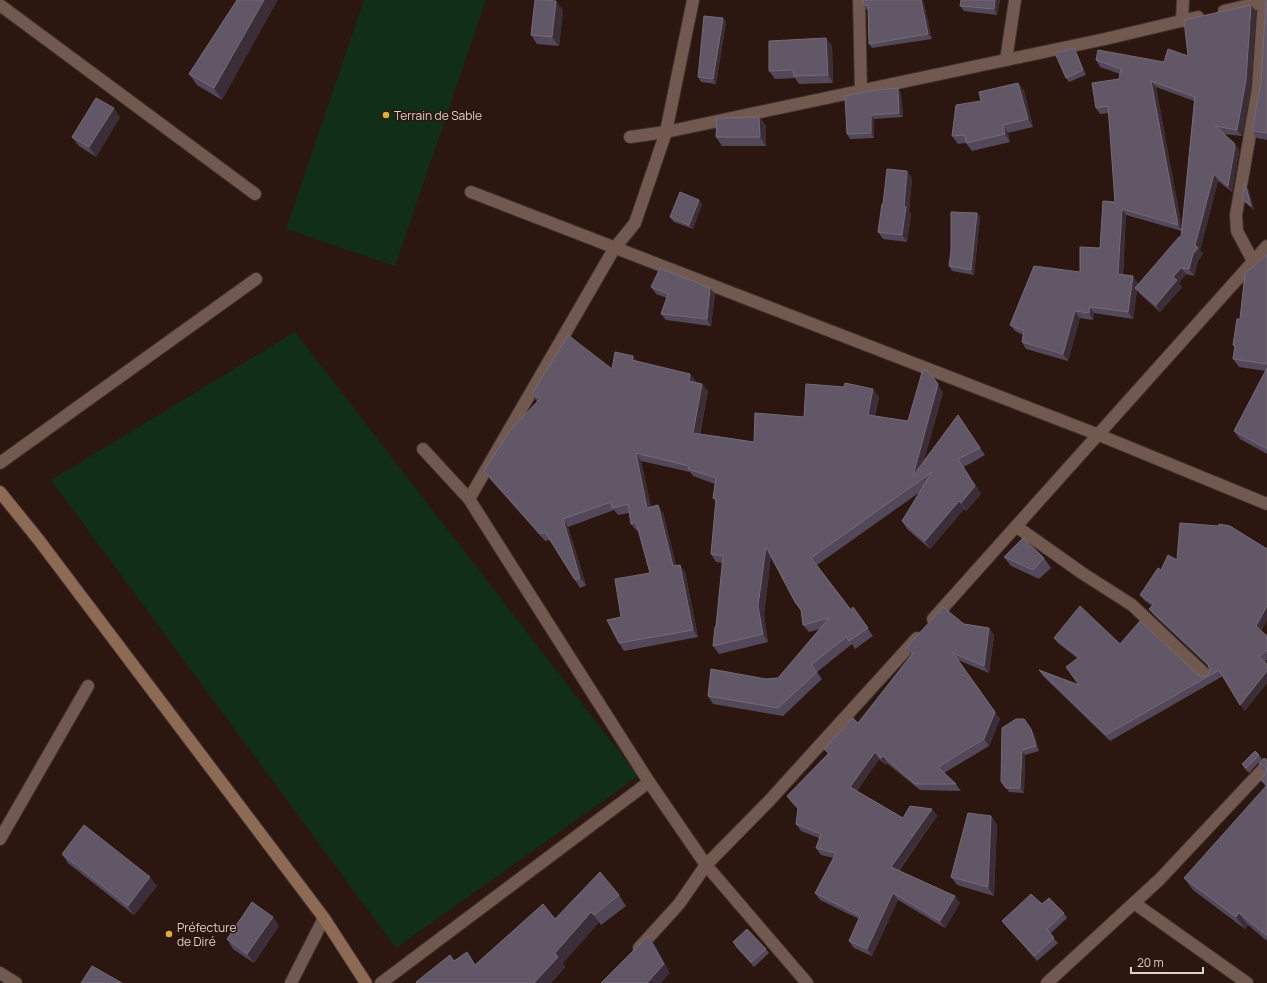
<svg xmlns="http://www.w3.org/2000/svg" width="1267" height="983" font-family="Manrope,sans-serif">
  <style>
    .green { fill: #112e18 }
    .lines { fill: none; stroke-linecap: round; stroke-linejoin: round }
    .street-casing { stroke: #40302d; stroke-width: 14 }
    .secondary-casing { stroke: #40302d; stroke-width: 14 }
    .street { stroke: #715950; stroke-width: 12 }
    .secondary { stroke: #8d6a54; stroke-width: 12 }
    .wall { fill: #52485a; fill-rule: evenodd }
    .shaded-wall { fill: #3c2e38 }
    .building { fill: #615767; stroke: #756a76 }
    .poi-dot { fill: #dfb034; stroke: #2b1710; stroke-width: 1.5 }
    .labels { text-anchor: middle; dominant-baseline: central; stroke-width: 3; stroke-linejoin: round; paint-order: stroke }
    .poi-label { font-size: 12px; fill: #dfd1cb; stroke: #2b1710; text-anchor: start }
  </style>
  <rect width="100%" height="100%" fill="#2b1710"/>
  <g class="green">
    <polygon points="364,0 486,0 395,266 286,229"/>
    <polygon points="295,332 638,776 396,948 51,480"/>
  </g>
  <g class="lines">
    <g class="street-casing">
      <g id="street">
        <polyline points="859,0 861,91"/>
        <polyline points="0,5 255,194"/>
        <polyline points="1224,11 1267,1"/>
        <polyline points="1182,21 1183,0"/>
        <polyline points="1006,60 1015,0"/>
        <polyline points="630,137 666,132 1105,39 1198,17"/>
        <polyline points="471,192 1099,435 1267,504"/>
        <polyline points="1253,261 1237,231 1236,215 1258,88 1264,0"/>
        <polyline points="423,449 469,499 649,782 706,865 807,983"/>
        <polyline points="0,463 256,279"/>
        <polyline points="469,499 614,249 635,223 666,132 693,0"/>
        <polyline points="1017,527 1082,573 1132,605 1207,676"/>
        <polyline points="933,619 1267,246"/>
        <polyline points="0,839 88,686"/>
        <polyline points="1134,903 1247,983"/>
        <polyline points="639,948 679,904 706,865 769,801 917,638"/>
        <polyline points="0,973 16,983"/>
        <polyline points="291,983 324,918"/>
        <polyline points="381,983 649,782"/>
        <polyline points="1047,983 1160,879 1267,765"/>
      </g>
    </g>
    <g class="secondary-casing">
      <polyline id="secondary" points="0,492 38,539 324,918 366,983"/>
    </g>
    <use href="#street" class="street"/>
    <use href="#secondary" class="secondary"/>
  </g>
  <g class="wall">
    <polygon points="237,0 222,100 197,85 189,74"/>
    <polygon points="923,0 932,39 872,48 869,44 868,10 867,10 863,5"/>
    <polygon points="1000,0 997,15 964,11 960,6"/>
    <polygon points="1267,1 1267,140 1257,138 1252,131 1261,82"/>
    <polygon points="563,10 559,46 537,44 531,35"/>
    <path d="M1256 11 1251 87 1242 136 1223 134 1234 143 1239 150V152L1232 192 1218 181 1200 250 1203 254 1198 261 1194 276 1186 274 1179 283 1182 287 1160 312 1140 294 1137 290 1133 319 1094 313 1093 320 1080 318 1068 361 1026 349 1022 342 1023 335 1015 331 1010 325 1080 272 1100 248 1115 202 1109 113 1100 114 1096 108 1119 79 1120 74 1100 67 1096 60 1164 62 1188 56ZM1156 87 1194 101 1182 229ZM1126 215 1182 231 1181 237 1138 285V283L1123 275Z"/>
    <polygon points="723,18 726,22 716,84 701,82 698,77"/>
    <polygon points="826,38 832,46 833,83 799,84 795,78 775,79 769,71"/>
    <polygon points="1074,48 1077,53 1086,75 1069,82 1066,78"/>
    <polygon points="1018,83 1024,91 1033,127 1008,133 1010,142 972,151 966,143 958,144 952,136 981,101"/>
    <polygon points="901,93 903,117 874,119 874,138 850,139 847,134 845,96"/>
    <polygon points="120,117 96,157 79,146 72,137"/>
    <polygon points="759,117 766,126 766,146 722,146 716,137"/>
    <polygon points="912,178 909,211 911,214 907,242 883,239 878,232 883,204"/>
    <polygon points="1248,188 1254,210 1246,203 1242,199"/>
    <polygon points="699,200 702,204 693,229 674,222 670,217"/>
    <polygon points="977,213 980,217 974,275 952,271 949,266"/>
    <polygon points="1267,255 1267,454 1240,439 1234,431 1266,371 1239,367 1233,359 1235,348 1233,345 1240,319"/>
    <polygon points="651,287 710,288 715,294 711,326 666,320 661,314 667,298 656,294"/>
    <polygon points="633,356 636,361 696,381 696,383 702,384 708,391 700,434 754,442 804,417 879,397 875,416 908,421 943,392 924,460 958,415 985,455 964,467 981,494 966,511 964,509 930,549 907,529 902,521 920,492 817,565 851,610 853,607 873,636 855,649 852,644 817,672 822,679 783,716 713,704 708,696 766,679 778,678 820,629 809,632 803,625 801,610 795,602 771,556 764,614 768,642 719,654 713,646 716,626 723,563 716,562 711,554 716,502 713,498 715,484 693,476 690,472 641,461 651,507 658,505 663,513 676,565 680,565 685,572 698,637 624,651 619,643 621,617 650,573 639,531 637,531 631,524 629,513 618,515 614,510 568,527 586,585 580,588 550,540 545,541 490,479 484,471 537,402 532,394 612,369"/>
    <polygon points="1267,549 1267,620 1261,631 1267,636 1267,660 1265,662 1245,711 1223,676 1110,741 1043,676 1039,670 1079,685 1077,658 1059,644 1054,638 1120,644 1201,677 1208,675 1210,671 1209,667 1154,615 1149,609 1152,606 1145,601 1140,595 1161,570 1177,560"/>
    <polygon points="1004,557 1044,558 1051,568 1039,579 1011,566"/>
    <polygon points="964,624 989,628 994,635 989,673 958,660 1000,719 989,746 944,773 956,784 961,791 920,790 887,763 886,765 879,759 857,791 903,818 932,809 937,816 899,871 960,903 945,928 898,900 872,956 854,948 849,941 859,919 820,900 815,893 834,858 821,855 816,848 819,838 801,831 796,824 798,809 792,803 787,796 828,754 824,749 858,723 911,655 906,648"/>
    <polygon points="1024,719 1034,734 1039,751 1025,755 1024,793 1009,792 1001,781"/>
    <polygon points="1259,755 1262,759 1249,773 1245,769 1242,764"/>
    <polygon points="1267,761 1267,941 1248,925 1245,929 1193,890 1184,878 1266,787 1260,779 1264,776 1266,773 1259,763"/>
    <polygon points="991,816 997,825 994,896 957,885 951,877"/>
    <polygon points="62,854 157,886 134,915 68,863"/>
    <polygon points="619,895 626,906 601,925 599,922 563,963 565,967 551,983 416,983 454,961 475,965 555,919"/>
    <polygon points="1042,904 1064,913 1067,918 1050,934 1058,943 1037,961 1006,926 1002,921"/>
    <polygon points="273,917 279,926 254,963 233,949 227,939"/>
    <polygon points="733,942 766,949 769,953 754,967 736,947"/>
  </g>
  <g class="shaded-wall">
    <polygon points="264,0 278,0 222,100 214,88"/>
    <polygon points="921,0 923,0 932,39 928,34"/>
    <polygon points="995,0 1000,0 997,15 994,9"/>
    <polygon points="556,1 563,10 559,46 552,37"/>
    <polygon points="1251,5 1256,11 1251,87 1242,136 1237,130"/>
    <polygon points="723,18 726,22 716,84 713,79"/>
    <polygon points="826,38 832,46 833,83 828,75"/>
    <polygon points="1074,48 1077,53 1086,75 1083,70"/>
    <polygon points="1151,81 1156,87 1183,232 1178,225"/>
    <polygon points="1018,83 1024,91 1033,127 1028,119"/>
    <polygon points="898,88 901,93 903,117 899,113"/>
    <polygon points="114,108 120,117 96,157 89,147"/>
    <polygon points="871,115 874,119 874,138 871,133"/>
    <polygon points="759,117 766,126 766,146 760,137"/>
    <polygon points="1003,125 1008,133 1010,142 1005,134"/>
    <polygon points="1234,143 1239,150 1239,152 1232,192 1228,186"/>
    <polygon points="907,171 912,178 909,211 911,214 907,242 902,235 904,206"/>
    <polygon points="1214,174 1218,181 1200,250 1203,254 1198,261 1194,276 1189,269"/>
    <polygon points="1245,183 1248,188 1254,210 1251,206"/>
    <polygon points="699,200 702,204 693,229 689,225"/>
    <polygon points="1122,209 1126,215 1122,281 1118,274"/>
    <polygon points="977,213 980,217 974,275 971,270"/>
    <polygon points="1181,268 1186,274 1179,283 1182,287 1160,312 1156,305 1173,277"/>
    <polygon points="1133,276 1138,283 1137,289 1135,288 1137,290 1133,319 1128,312"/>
    <polygon points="710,288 715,294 711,326 707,319"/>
    <polygon points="1090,307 1094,313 1093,320 1089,313"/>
    <polygon points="1075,311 1080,318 1068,361 1063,354"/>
    <polygon points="633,356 638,363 632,360"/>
    <polygon points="929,372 943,392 918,482 913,476"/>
    <polygon points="690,374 696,381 694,389 689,381"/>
    <polygon points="702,384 708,391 698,440 693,433"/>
    <polygon points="873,389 879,397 873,423 868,415"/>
    <polygon points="636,453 641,461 653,515 647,508"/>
    <polygon points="958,459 981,494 966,511 961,503"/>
    <polygon points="959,501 964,509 930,549 925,541"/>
    <polygon points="658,505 663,513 678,574 673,566"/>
    <polygon points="563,519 568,527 586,585 580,578"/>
    <polygon points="766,547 771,554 764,614 768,642 763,634 758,606"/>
    <polygon points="680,565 685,572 698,637 693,630"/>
    <polygon points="1267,606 1267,620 1260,633 1256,626"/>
    <polygon points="989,628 994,635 989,673 984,666"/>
    <polygon points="1267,671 1267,683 1245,711 1240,705"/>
    <polygon points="995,712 1000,719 989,746 984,739"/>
    <polygon points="1031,729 1034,734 1039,751 1036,746"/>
    <polygon points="1022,750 1025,755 1024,793 1020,788"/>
    <polygon points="875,752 879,759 855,794 850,787"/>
    <polygon points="883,756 887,763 886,765 881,758"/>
    <polygon points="932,809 937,816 896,874 891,867"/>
    <polygon points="991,816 997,825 994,896 988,887"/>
    <polygon points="150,877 157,886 134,915 128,906"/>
    <polygon points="893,893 898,900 872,956 867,949"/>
    <polygon points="955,896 960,903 945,928 940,921"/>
    <polygon points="591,912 599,922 563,963 565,967 551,983 534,983 555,953"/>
    <polygon points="1239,913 1248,925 1245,929 1236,917"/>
    <polygon points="273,917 279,926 254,963 247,954"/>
    <polygon points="648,936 655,945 670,973 661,983 647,983"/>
  </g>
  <g class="building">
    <polygon points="237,0 264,0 214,88 189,74"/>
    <polygon points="535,0 544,0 556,1 552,37 531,35"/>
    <polygon points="863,0 921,0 928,34 869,44 868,5 863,5"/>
    <polygon points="961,0 995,0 994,9 960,6"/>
    <polygon points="1266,1 1267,1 1267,133 1252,131 1261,82"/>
    <polygon points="1251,5 1246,80 1237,130 1215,126 1234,143 1235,146 1228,186 1214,174 1195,245 1198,248 1193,254 1189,269 1181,268 1173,277 1177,280 1156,305 1135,288 1179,237 1181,237 1195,97 1151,81 1178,225 1122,209 1118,274 1133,276 1128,312 1090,307 1089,313 1075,311 1063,354 1022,342 1024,331 1010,325 1034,266 1080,272 1080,247 1100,248 1103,201 1115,202 1108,106 1096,108 1092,83 1119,79 1121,69 1096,60 1098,50 1164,62 1168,49 1188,56 1184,20"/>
    <polygon points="704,16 723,18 713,79 698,77"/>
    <polygon points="826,38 828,75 794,76 793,70 769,71 769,41"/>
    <polygon points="1074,48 1083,70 1066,78 1055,53"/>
    <polygon points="1018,83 1028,119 1003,125 1005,134 966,143 965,135 952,136 956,105 981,101 979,92"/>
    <polygon points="898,88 899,113 871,115 871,133 847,134 845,96 875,90"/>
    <polygon points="96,98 114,108 89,147 72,137"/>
    <polygon points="759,117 760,137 716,137 717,118"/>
    <polygon points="887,169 907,171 904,206 906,207 902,235 878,232 882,204 883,204"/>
    <polygon points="1245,183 1251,206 1242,199"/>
    <polygon points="680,192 699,200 689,225 670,217"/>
    <polygon points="951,212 977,213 971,270 949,266 951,251"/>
    <polygon points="1267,255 1267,364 1233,359 1235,346 1233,345 1237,319 1240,319 1245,273"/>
    <polygon points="660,268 710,288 707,319 661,314 668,294 651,287"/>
    <polygon points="568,335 612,369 615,352 633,356 632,360 690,374 689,381 702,384 693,433 754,442 755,413 804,417 806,384 844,387 845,383 873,389 868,415 908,421 923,369 929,372 938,384 913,476 958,415 980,448 958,459 975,486 961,503 959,501 925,541 902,521 932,472 811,558 851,610 853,607 868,628 849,641 846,637 811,665 817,672 778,708 708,696 711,669 766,679 778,678 829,618 803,625 801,610 795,602 766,547 758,606 763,634 713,646 715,627 718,625 716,626 723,556 711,554 716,499 713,498 716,478 688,469 689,466 636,453 647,508 658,505 673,566 680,565 693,630 619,643 607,620 621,617 615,579 650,573 636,522 631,524 628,504 612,508 611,502 563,519 580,578 575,580 545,532 540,534 484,471 511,429 540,399 532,394"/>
    <polygon points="1267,368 1267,449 1234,431"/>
    <polygon points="1180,523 1219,526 1219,524 1230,526 1267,549 1267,606 1256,626 1267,636 1267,650 1259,657 1267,664 1267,671 1240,705 1219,670 1106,735 1039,670 1079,685 1066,667 1079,657 1054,638 1080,606 1120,644 1140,621 1198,675 1201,677 1208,675 1210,671 1208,664 1149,609 1154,604 1140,595 1158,568 1161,570 1168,555 1177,560"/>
    <polygon points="1023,538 1044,558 1033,570 1004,557"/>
    <polygon points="943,607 964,624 989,628 984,666 953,653 995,712 984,739 938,767 956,784 915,784 883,756 881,758 875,752 850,787 903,818 910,806 932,809 891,867 955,896 940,921 893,893 867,949 849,941 860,916 815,893 836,853 816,848 821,834 796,824 798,808 787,796 829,753 824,749 853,718 858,723 913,653 906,648"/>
    <polygon points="1016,719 1024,719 1031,729 1036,746 1022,750 1020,788 1006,788 1001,781 1002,728"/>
    <polygon points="1255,751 1259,755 1246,768 1242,764"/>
    <polygon points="1264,758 1267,761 1267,936 1239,913 1236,917 1184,878 1267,785 1260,779 1264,776 1266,772 1265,768 1259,763"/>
    <polygon points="968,813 991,816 988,887 951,877"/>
    <polygon points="84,825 150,877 128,906 62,854"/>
    <polygon points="600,872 619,895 594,915 591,912 555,953 558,957 534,983 417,983 416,982 450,955 454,961 467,952 475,965 543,904 555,919"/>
    <polygon points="1031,894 1042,904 1049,898 1064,913 1047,929 1054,938 1034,956 1002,921"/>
    <polygon points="252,902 273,917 247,954 227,939"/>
    <polygon points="747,929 766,949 751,962 733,942"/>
    <polygon points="648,936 664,964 647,983 601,983"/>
    <polygon points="92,966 122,983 81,983"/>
  </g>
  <g class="poi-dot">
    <circle cx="386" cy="115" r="4"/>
    <circle cx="169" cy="934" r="4"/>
  </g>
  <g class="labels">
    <g class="poi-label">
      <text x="394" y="115">Terrain de Sable</text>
      <text x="177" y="927">Préfecture<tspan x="177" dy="14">de Diré</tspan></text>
    </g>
  </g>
  <path d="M1131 967v6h72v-6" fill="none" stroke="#dfd1cb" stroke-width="2"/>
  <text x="1137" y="967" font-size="12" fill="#dfd1cb" stroke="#2b1710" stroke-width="3" paint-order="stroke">20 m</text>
</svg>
